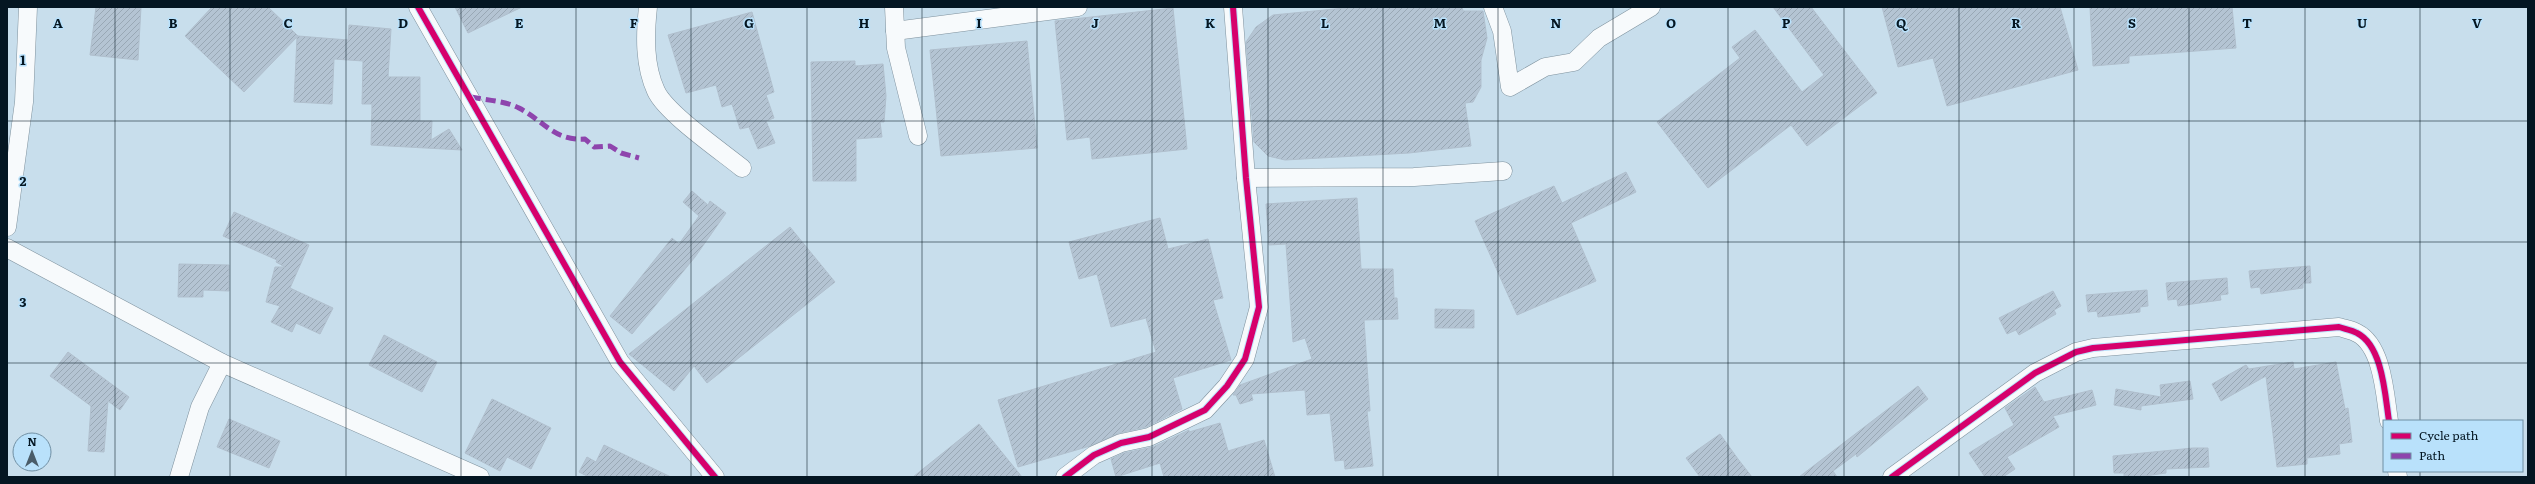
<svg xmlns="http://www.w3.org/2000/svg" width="2535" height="484" font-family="Literata,serif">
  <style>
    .building { fill: url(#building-hatch); stroke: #b0bfcd }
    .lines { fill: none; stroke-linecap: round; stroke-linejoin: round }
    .minor-casing { stroke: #7e919d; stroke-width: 19 }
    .minor { stroke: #f7fafc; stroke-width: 18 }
    .quiet { stroke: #8e44ad; stroke-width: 5; stroke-dasharray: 10 5; stroke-linecap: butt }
    .cycleway-casing { stroke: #b9e1fb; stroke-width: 8 }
    .cycleway { stroke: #d6006c; stroke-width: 6 }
    .grid { fill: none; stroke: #041622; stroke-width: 1; stroke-opacity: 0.55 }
    .grid-label { font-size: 13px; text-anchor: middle; font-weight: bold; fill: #041622; stroke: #b9e1fb; stroke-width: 3; stroke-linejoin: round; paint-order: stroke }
  </style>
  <defs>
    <pattern id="building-hatch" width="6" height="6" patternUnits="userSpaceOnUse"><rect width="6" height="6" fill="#b4c4d3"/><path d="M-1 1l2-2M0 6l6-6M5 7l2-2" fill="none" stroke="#99a8b5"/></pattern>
  </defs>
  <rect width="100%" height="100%" fill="#c8deec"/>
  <g class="building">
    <polygon points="96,7 141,7 138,60 90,55"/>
    <polygon points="212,7 268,7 298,36 348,40 349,25 391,29 388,77 420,77 420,121 432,121 431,140 449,129 462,150 371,145 372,104 362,104 363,61 334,59 332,104 294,102 297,37 244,92 185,36"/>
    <polygon points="455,7 522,7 468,33"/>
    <polygon points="1355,7 1462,7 1463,11 1483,11 1487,38 1481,60 1481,87 1473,102 1465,103 1471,146 1409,153 1285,160 1268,156 1254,142 1246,42 1256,27 1273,15"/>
    <polygon points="1773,7 1811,7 1877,93 1807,146 1791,125 1708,188 1657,122 1740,58 1732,47 1755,30 1802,92 1824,75"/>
    <polygon points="1882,7 2060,7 2078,70 1947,106 1933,58 1898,67"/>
    <polygon points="2090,7 2232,7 2236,48 2129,56 2129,63 2093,66"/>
    <polygon points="1173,8 1187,149 1092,159 1090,137 1067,140 1055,21"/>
    <polygon points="752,12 774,92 766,95 774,118 766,121 775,143 758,149 749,127 740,129 732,104 722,107 716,85 686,93 668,35"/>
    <polygon points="1027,41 1037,148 941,156 930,50"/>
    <polygon points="855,61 855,66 883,64 886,96 884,122 880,122 882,137 856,139 856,181 813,181 811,62"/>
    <polygon points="1626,172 1636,192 1571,223 1596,281 1517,315 1475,221 1554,186 1562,203"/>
    <polygon points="692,191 708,205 710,201 726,213 695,257 632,334 610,316 672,238 679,244 699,216 683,202"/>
    <polygon points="1357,198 1361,269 1393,269 1394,298 1397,298 1398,319 1364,320 1370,411 1367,411 1373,466 1345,469 1344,460 1335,461 1330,413 1307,415 1305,390 1251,394 1253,400 1240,404 1236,395 1233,395 1240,385 1312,359 1305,338 1293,342 1286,244 1269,245 1266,204"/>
    <polygon points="234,212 309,245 290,288 333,308 320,334 296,323 292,332 271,322 280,306 266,302 275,267 285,267 276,262 277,260 223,236"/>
    <polygon points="1160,218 1168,249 1208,239 1223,298 1213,300 1231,360 1173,378 1182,409 1146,427 1119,433 1090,446 1018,467 998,400 1156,352 1146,318 1111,327 1097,274 1079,279 1069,242"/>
    <polygon points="790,227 835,282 707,383 694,366 674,391 629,354"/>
    <polygon points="179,264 229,265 229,291 203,290 203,297 178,297"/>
    <polygon points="2310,266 2311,283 2303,283 2303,288 2261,294 2260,287 2251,288 2249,271"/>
    <polygon points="2227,278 2228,294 2220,295 2221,300 2178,306 2177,299 2168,300 2166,283"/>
    <polygon points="2147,290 2148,306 2140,307 2140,312 2098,317 2097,311 2088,312 2086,295"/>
    <polygon points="2053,291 2061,306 2054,310 2056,314 2019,335 2016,330 2007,334 1999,318"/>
    <polygon points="1435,309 1474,310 1474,328 1435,328"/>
    <polygon points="384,335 437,362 422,392 369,365"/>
    <polygon points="68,352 129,397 120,410 108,401 104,452 88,451 91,406 50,376"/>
    <polygon points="2293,362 2294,369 2336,362 2345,409 2348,408 2352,442 2339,444 2340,454 2307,458 2307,464 2277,467 2266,376 2221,401 2212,384 2246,365 2249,369"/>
    <polygon points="2190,381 2193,399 2141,406 2141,410 2114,405 2116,389 2161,397 2160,385"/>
    <polygon points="1918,386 1928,399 1857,457 1856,454 1833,471 1837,477 1799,477"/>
    <polygon points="2035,387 2044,402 2092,390 2096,405 2053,416 2059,427 2007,457 2015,469 2003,477 1985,477 1969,453 2014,425 2005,408"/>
    <polygon points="492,399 551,428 531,469 507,457 500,471 465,453"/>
    <polygon points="229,419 280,441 269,468 217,447"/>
    <polygon points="1220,423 1228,451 1264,440 1275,477 1164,477 1160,463 1116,477 1111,459 1124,453 1153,447 1189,430 1189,432"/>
    <polygon points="979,424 1022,477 913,477"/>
    <polygon points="1720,434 1738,459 1752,477 1700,477 1686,458"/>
    <polygon points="604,445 671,477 589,477 579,472 587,457 596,462"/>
    <polygon points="2193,448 2208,448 2209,467 2166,469 2166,473 2138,477 2124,477 2124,473 2114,473 2113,456"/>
  </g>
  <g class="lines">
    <g class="minor-casing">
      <g id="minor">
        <polyline points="418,7 620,362 715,477"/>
        <path d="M648 7C645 35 644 65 656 91 666 113 721 151 742 168"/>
        <polyline points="894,7 896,48 918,136"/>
        <polyline points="1493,7 1502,31 1510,87 1545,67 1574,62 1599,38 1651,7"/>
        <polyline points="895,31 1078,7"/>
        <polyline points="1246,178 1414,177 1503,171"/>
        <polyline points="7,227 24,102 28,7"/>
        <polyline points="7,248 222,363 480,477"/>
        <polyline points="2397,471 2398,477"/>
        <polyline points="179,477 200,407 222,363"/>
        <polyline points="1065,477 1094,455 1121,443 1149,437 1205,410 1227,386 1245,359 1259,307 1246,178 1233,7"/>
        <path d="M1892 477 2035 373 2076 352 2093 348 2339 327C2345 329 2352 330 2357 333 2383 346 2385 396 2389 421"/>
      </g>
    </g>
    <use href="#minor" class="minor"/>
    <path class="quiet" d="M471 97C485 100 506 101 519 108 544 121 554 141 585 139L594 147 610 146 621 153 639 158"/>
    <g class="cycleway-casing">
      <g id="cycleway">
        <polyline points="418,7 620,362 715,477"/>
        <polyline points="1065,477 1094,455 1121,443 1149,437 1205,410 1227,386 1245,359 1259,307 1246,178 1233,7"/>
        <path d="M1892 477 2035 373 2076 352 2093 348 2339 327C2345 329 2352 330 2357 333 2383 346 2385 396 2389 421"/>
      </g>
    </g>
    <use href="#cycleway" class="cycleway"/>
  </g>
  <path class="grid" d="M115 7V477M230 7V477M346 7V477M461 7V477M576 7V477M691 7V477M807 7V477M922 7V477M1037 7V477M1152 7V477M1268 7V477M1383 7V477M1498 7V477M1613 7V477M1728 7V477M1844 7V477M1959 7V477M2074 7V477M2189 7V477M2305 7V477M2420 7V421M7 121H2528M7 242H2528M7 363H2528M2420 471V477"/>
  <g class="grid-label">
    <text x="58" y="28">A</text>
    <text x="173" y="28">B</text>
    <text x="288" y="28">C</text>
    <text x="403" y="28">D</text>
    <text x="519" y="28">E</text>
    <text x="634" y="28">F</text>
    <text x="749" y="28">G</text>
    <text x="864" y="28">H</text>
    <text x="979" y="28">I</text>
    <text x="1095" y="28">J</text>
    <text x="1210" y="28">K</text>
    <text x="1325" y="28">L</text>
    <text x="1440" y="28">M</text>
    <text x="1556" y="28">N</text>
    <text x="1671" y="28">O</text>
    <text x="1786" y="28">P</text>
    <text x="1901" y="28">Q</text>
    <text x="2016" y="28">R</text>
    <text x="2132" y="28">S</text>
    <text x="2247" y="28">T</text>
    <text x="2362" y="28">U</text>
    <text x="2477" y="28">V</text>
    <text x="23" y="65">1</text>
    <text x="23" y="186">2</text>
    <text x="23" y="307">3</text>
  </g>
  <rect width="2535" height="484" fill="none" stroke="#041622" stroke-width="16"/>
  <rect x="2383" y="420" width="140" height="52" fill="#b9e1fb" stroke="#7190a4"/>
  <rect x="2391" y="433" width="20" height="6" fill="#d6006c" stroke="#7190a4"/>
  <text x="2419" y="440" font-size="12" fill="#041622">Cycle path</text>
  <rect x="2391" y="453" width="20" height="6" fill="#8e44ad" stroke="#7190a4"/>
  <text x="2419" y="460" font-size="12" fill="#041622">Path</text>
  <g transform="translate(32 452)"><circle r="19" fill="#b9e1fb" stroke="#7190a4"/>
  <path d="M0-3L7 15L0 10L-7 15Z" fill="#495c69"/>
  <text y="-6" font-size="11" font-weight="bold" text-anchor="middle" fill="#041622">N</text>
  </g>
</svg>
